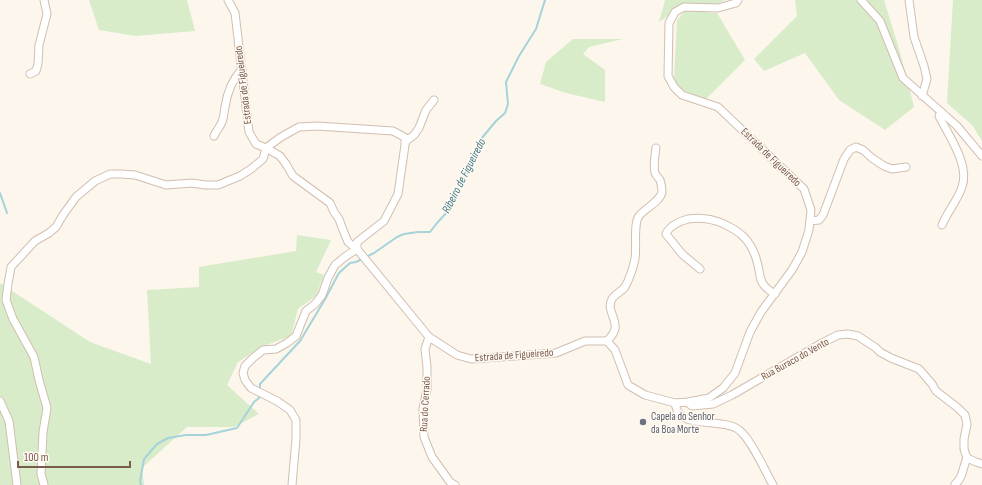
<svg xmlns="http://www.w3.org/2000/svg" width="982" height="485" font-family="'Sofia Sans Condensed',sans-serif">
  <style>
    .green { fill: #d8ecc9 }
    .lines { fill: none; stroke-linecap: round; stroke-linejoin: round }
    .stream { stroke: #a5d3da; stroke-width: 2 }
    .minor-casing { stroke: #d1beb0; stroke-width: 9 }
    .minor { stroke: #fff; stroke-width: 7 }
    .worship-dot { fill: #6b7280; stroke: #fffaf3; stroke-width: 1.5 }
    .labels { text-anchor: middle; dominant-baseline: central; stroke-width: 3; stroke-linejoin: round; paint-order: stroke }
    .street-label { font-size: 11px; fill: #7a5c4d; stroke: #fffaf3 }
    .worship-label { font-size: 11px; fill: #5b616d; stroke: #fffaf3; text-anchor: start }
    .water-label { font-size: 12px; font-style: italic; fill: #437c86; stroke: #fffaf3 }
  </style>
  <rect width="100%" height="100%" fill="#fdf6ec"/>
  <g class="green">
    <polygon points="89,0 187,0 195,31 135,36 99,30"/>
    <polygon points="665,0 725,0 717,4 686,4 659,22"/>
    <polygon points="795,0 884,0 900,52 914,107 885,130 839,100 805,53 764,71 754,59 797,16"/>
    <polygon points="953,0 982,0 982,141 980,138 973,126 947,103"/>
    <polygon points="685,11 717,13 745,60 706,99 680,89 674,79 677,20"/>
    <polygon points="573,39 623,39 589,47 583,54 605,70 605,102 566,93 540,84 546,62"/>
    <polygon points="297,235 331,240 316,272 324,275 316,296 298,309 291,336 261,347 238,362 227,385 259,414 234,427 187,427 142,468 144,485 0,485 0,283 90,342 151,364 147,290 199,287 199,267 296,251"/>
  </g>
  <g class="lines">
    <g class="stream">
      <polyline points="0,193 7,213"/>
      <polyline points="366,257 374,253 397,237 404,234 418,232 430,232 437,223 450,209 460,187 476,157 481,139 496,121 505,113 508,104 506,82 519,56 536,29 545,0"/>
      <polyline points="260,391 260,384 300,341 324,301 339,273 350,263 356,262 362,259"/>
      <polyline points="141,485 140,481 144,459 157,444 168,438 186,435 206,435 237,428 254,402 259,398 259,395"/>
    </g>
    <g class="minor-casing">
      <g id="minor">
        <polyline points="228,0 235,13 249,132 256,144 266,148 281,137 299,127 317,126 393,131 406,138 398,194 384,221 357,242 357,249 429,337 457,355 471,359 556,353 585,341 607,341 615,350 628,385 645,395 675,403 688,402 709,398 723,388 735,373 750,332 761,312 792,270 802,252 809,230 811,210 804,189 718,107 682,95 674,87 668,76 669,23 675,12 684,7 718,8 736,3 738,0"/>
        <polyline points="861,0 880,21 903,78 957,126 982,156"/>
        <polyline points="909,0 914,37 924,66 927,79 922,96"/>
        <polyline points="30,74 36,71 38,64 39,45 47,14 44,0"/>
        <path d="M941 112 939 116C949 136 970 165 962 187 958 200 947 212 942 225"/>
        <path d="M214 136C216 131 220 127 222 122 224 117 224 112 225 107 227 93 232 80 242 69"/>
        <polyline points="405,142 414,135 419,128 426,110 434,100"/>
        <polyline points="810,221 819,220 823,215 844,159 850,150 856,147 863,150 872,158 884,166 892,169 906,167"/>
        <path d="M700 269 682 254 666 234C669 226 680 221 688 219 700 217 713 219 724 224 741 232 750 240 756 258 762 276 756 283 775 294"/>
        <polyline points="429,337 425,349 427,367 427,389 423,409 424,437 432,457 450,482 455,485"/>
        <path d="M607 341C610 338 614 334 615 329 617 319 606 309 612 299 615 294 621 292 625 287 629 280 634 266 635 258 637 247 633 224 639 216 645 208 660 202 662 192 662 189 661 183 660 180 658 177 656 176 655 173 653 165 655 156 656 148"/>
        <polyline points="0,401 9,421 17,485"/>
        <path d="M675 403C676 406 676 409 678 412 685 426 722 420 736 428 749 434 765 471 773 485"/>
        <polyline points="688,403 692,406 713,404 732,395 822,343 838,335 848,334 858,336 876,348 880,352 891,358 919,369 932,384 936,391 958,408 965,415 967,424 964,439 964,449 967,458 976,462 982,464"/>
        <path d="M955 484C963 479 963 466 967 458"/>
        <polyline points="44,485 41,474 43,432 47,408 39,380 34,357 13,319 6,300 8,284 11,267 35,241 49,233 56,227 63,215 76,197 95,181 110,174 121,174 135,175 166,185 192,183 205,185 218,185 240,176 251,169 263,159 266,148 280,156 286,164 293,176 330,203 334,212 339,219 343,230 348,242 357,249 346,256 335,265 328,278 322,295 315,304 306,311 296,336 287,343 276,349 263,350 253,358 245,366 243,373 245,380 251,388 277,401 290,410 296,420 296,439 292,485"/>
      </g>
    </g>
    <use href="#minor" class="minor"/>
  </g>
  <circle class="worship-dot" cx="643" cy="422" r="4"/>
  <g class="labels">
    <g class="street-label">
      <text transform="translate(243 85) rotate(-97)">Estrada de Figueiredo</text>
      <text transform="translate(771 157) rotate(44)">Estrada de Figueiredo</text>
      <text transform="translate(514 355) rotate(-4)">Estrada de Figueiredo</text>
      <text transform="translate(795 359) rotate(-29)">Rua Buraco do Vento</text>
      <text transform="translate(425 404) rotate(-87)">Rua do Cerrado</text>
    </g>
    <g class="worship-label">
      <text x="651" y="416">Capela do Senhor<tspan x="651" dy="13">da Boa Morte</tspan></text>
    </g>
    <g class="water-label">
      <text transform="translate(464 176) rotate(-63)">Ribeiro de Figueiredo</text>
    </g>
  </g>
  <path d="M18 461v6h112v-6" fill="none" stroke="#7a5c4d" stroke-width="2"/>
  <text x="24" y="461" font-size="12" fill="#7a5c4d" stroke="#fffaf3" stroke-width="3" paint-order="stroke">100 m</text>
</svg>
